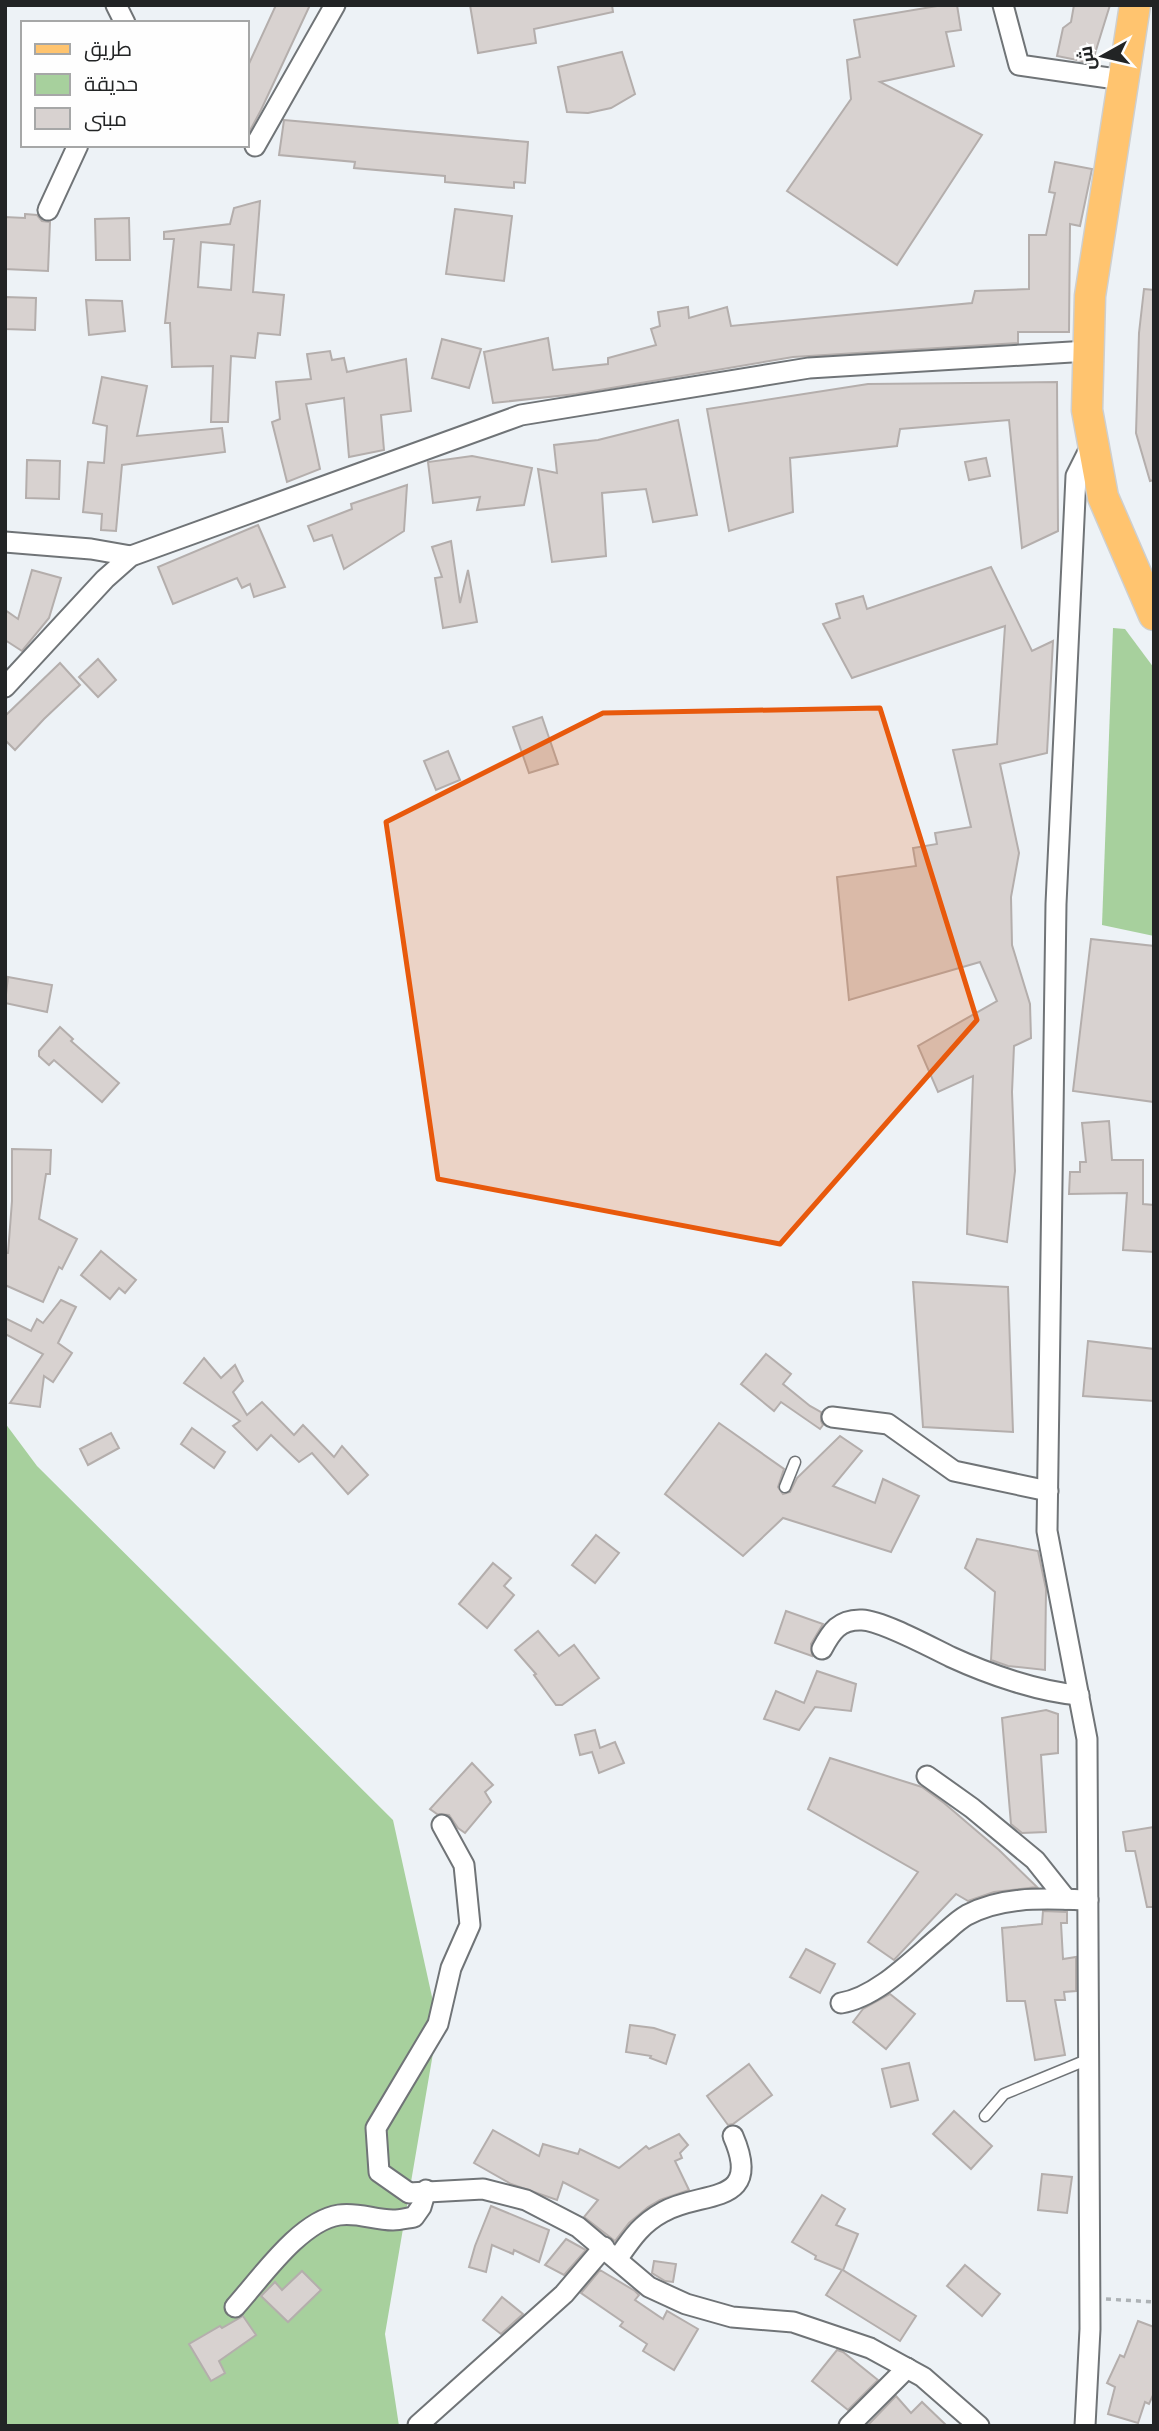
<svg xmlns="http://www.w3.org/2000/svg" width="1159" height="2431" font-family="Roboto,Cairo,sans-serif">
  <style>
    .green { fill: #a7d09d }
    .building { fill: #d8d2d0; stroke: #b4aeac; stroke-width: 2; fill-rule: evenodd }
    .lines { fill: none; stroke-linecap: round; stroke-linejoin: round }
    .lane-casing { stroke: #707477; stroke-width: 13 }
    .street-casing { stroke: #707477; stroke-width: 23 }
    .primary-casing { stroke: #cecfcf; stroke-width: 33 }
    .path { stroke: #adb2b5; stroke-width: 3.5; stroke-dasharray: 5 5; stroke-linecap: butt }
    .lane { stroke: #fff; stroke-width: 10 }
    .street { stroke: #fff; stroke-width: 19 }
    .primary { stroke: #ffc46f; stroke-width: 30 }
    .marked { fill: #e8590c; fill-opacity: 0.2; stroke: #e8590c; stroke-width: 5; stroke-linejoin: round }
  </style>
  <rect width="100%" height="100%" fill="#edf2f6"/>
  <g class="green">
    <polygon points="1113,628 1125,629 1154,668 1154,936 1102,925"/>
    <polygon points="5,1423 37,1466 393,1820 438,2024 385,2334 399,2426 5,2426"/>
  </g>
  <g class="building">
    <polygon points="276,5 310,5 261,110 247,136 247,68"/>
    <polygon points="470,5 612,5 613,12 534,29 536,43 478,53"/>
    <polygon points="943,5 957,5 961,30 946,32 954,66 880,82 982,135 897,265 787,191 851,99 847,60 860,57 854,20"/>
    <polygon points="1074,5 1110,5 1092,63 1057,56 1063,28 1071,22"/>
    <polygon points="622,52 635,94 611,108 588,113 567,112 558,67"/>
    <polygon points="284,120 528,142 525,183 514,182 514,188 445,182 445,176 354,168 355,162 279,155"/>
    <polygon points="1055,162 1092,169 1080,226 1070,224 1069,332 1018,332 1018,343 793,357 576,394 493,403 484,352 548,338 553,370 608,364 608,358 656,345 651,329 660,326 658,312 688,307 689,318 727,307 731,326 972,303 975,291 1029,289 1029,235 1046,235 1055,193 1049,192"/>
    <path d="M260 201 253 292 284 295 280 335 258 333 255 358 231 356 228 422H211L213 366 172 367 170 323H165L174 239H164V232L230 224 234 208ZM201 242 234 245 231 290 198 287Z"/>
    <polygon points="455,209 512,216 504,281 446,274"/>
    <polygon points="25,214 37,215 42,221 50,222 48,271 5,269 5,217 25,218"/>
    <polygon points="129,218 130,260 96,260 95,219"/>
    <polygon points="1144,289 1154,290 1154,480 1150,481 1136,433 1139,333"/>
    <polygon points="5,297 36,298 35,330 5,329"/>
    <polygon points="86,300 122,301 125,331 89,335"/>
    <polygon points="442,339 481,349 469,388 432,378"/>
    <polygon points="330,351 332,360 344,358 347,372 406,359 411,411 381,415 384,450 349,457 344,398 306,404 320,469 287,482 272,422 280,419 276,382 311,379 307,354"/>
    <polygon points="102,377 147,386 137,436 222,428 225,452 122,465 116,531 101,530 102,514 83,512 88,462 104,463 107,426 93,423"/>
    <polygon points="1057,382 1058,531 1022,548 1009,420 900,429 897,446 790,458 793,512 729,531 707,409 868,384"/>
    <polygon points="678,420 697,515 653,522 646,489 602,493 606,556 552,562 538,469 557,473 554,445 598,440"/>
    <polygon points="472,456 532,468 524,505 477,510 480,497 433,503 428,462"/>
    <polygon points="986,458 990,476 969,480 965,462"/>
    <polygon points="27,460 60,461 59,499 26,498"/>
    <polygon points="407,485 404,531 344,569 332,535 314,541 308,526 352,509 351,504"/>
    <polygon points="258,525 285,587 254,597 250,584 242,588 237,578 173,604 158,567"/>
    <polygon points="451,541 460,603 468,570 477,622 443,628 435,578 442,577 432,547"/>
    <polygon points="991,567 1032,651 1053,641 1047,753 1000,764 1019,853 1011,897 1012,945 1030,1004 1031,1038 1014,1046 1012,1092 1015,1171 1007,1242 967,1234 973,1076 938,1092 918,1046 997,1001 980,962 849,1000 837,877 916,866 913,848 937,844 935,833 971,827 953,750 997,744 1005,626 852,678 823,624 840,618 836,604 863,596 867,609"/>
    <polygon points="32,570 61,578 49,618 22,651 5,640 5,610 18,619"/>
    <polygon points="98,659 116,680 98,697 79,677"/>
    <polygon points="60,663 80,685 44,719 15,750 5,740 5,716"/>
    <polygon points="542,717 558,764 529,773 513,727"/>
    <polygon points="448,751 460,780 436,790 424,761"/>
    <polygon points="1091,939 1154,946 1154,1102 1073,1091"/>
    <polygon points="8,977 52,985 47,1012 5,1003"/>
    <polygon points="60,1027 73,1039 71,1041 119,1083 102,1102 54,1060 49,1065 39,1056 39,1051"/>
    <polygon points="1109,1121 1112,1160 1143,1160 1143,1204 1154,1205 1154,1252 1123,1250 1127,1193 1069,1194 1070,1172 1080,1172 1080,1162 1086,1162 1082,1123"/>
    <polygon points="12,1149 51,1150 50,1174 46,1174 39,1219 77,1239 62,1269 59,1267 43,1302 5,1285 5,1253 8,1253 12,1201"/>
    <polygon points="101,1251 136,1280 125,1293 119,1288 110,1299 81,1275"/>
    <polygon points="913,1282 1008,1287 1013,1432 923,1427"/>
    <polygon points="61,1300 76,1307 58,1343 72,1353 53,1382 44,1376 40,1407 10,1403 43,1354 5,1334 5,1318 31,1331 37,1319 43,1323"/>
    <polygon points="1088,1341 1154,1349 1154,1401 1083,1396"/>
    <polygon points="766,1354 791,1374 783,1384 810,1406 821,1412 821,1421 823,1425 820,1429 781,1402 774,1411 741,1384"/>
    <polygon points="204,1358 221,1378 235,1365 243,1381 233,1392 247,1415 262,1402 294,1435 303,1425 334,1457 342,1446 368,1475 348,1494 312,1453 299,1462 271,1435 257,1450 233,1426 240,1421 184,1383"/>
    <polygon points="719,1423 784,1469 778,1487 783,1494 790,1492 797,1478 840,1436 862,1451 833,1486 875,1503 883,1479 919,1496 891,1552 783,1518 743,1556 665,1494"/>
    <polygon points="192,1428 225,1452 214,1468 181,1444"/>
    <polygon points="111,1433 119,1448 88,1465 80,1449"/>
    <polygon points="596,1535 619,1553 595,1583 572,1565"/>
    <polygon points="977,1539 1038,1551 1046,1589 1045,1670 1008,1666 991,1660 995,1592 965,1568"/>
    <polygon points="493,1563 511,1578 504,1586 514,1595 487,1628 459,1604"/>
    <polygon points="786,1611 823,1624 811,1644 812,1656 775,1643"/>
    <polygon points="538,1631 559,1656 574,1645 599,1678 562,1705 556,1705 534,1675 536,1674 515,1650"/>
    <polygon points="817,1671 856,1684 851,1711 815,1707 799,1730 764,1719 776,1691 804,1703"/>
    <polygon points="1046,1710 1058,1714 1058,1753 1041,1755 1046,1832 1022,1833 1011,1824 1002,1718"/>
    <polygon points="595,1730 600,1748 615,1742 624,1763 599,1773 592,1752 580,1755 575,1735"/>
    <polygon points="830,1758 922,1787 944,1803 999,1850 1037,1887 994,1892 968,1901 956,1894 894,1960 868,1942 918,1872 808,1809"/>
    <polygon points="472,1763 493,1785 485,1792 491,1802 465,1833 458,1828 449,1815 437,1814 430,1809"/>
    <polygon points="1154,1827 1154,1907 1147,1907 1135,1851 1126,1851 1123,1832"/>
    <polygon points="1043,1911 1067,1912 1067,1923 1061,1923 1063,1959 1076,1957 1076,1991 1064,1992 1065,2000 1055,2000 1065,2055 1035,2060 1025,2001 1007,2001 1002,1928 1042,1924"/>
    <polygon points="806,1949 835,1964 820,1993 790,1977"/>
    <polygon points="890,1994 915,2014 886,2049 853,2022 863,2009"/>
    <polygon points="630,2025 654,2028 675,2035 666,2064 650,2058 651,2056 626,2052"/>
    <polygon points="909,2063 918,2100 891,2107 882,2069"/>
    <polygon points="749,2064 772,2095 733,2124 728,2125 707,2096"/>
    <polygon points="954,2111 992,2146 971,2169 933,2134"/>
    <polygon points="493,2130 539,2156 543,2144 578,2154 580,2149 619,2168 646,2146 649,2149 679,2134 688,2145 680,2153 682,2158 675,2161 689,2190 660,2200 648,2207 629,2223 615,2241 584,2217 598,2200 563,2182 557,2200 511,2184 474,2163"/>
    <polygon points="1042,2174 1072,2177 1067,2213 1038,2210"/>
    <polygon points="822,2195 845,2209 836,2225 858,2234 843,2270 916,2316 900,2341 826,2295 842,2270 815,2259 816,2256 792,2242"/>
    <polygon points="491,2206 549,2230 539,2262 514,2250 513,2254 492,2245 486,2272 469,2267 475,2246"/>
    <polygon points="566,2239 586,2250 564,2275 545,2265"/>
    <polygon points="654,2261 676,2264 673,2282 665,2281 652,2273"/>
    <polygon points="965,2265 1000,2294 982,2316 947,2286"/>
    <polygon points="600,2270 635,2291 639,2295 635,2300 663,2319 667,2311 698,2329 674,2370 643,2351 647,2344 620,2326 623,2322 581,2293"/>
    <polygon points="302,2271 321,2290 288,2322 261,2296 275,2282 282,2290"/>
    <polygon points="502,2297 523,2314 501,2334 483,2320"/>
    <polygon points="243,2316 256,2335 219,2361 225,2373 211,2381 189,2344 220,2326 222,2328"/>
    <polygon points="1138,2321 1154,2327 1154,2393 1149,2404 1145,2402 1138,2423 1108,2414 1115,2387 1107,2383 1120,2355 1124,2357"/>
    <polygon points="837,2350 843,2352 878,2380 848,2410 812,2381"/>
    <polygon points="896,2396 911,2413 922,2402 947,2426 867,2426"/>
  </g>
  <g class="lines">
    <g class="lane-casing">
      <g id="lane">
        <polyline points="785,1487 795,1462"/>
        <polyline points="985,2116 1004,2094 1089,2059"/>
      </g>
    </g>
    <g class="street-casing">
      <g id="street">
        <polyline points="116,5 125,23"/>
        <polyline points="1003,5 1019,65 1123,80"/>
        <polyline points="255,146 335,5"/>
        <polyline points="48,210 78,145"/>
        <polyline points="5,542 91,549 131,556"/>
        <polyline points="5,687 105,579 131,556 521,415 809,368 1088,351"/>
        <polyline points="832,1417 888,1424 954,1471 1048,1491"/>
        <path d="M822 1649C831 1632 839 1619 862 1620 883 1621 930 1647 951 1657 988 1674 1039 1692 1079 1695"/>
        <polyline points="927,1776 972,1808 1035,1860 1066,1899"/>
        <polyline points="442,1825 464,1865 470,1925 451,1968 438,2024 376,2128 379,2172 409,2193 483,2189 526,2200 578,2227 649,2287 686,2304 732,2317 793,2322 870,2348 923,2377 979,2426"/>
        <path d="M841 2003C878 1997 914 1958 942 1935 950 1928 958 1920 967 1915 1005 1895 1047 1899 1088 1900"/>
        <path d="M618 2258C632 2238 641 2224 663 2212 701 2190 764 2207 733 2136"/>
        <path d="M235 2307C261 2278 300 2221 339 2215 358 2212 374 2220 393 2220 400 2220 407 2218 414 2217L421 2207 426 2190"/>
        <polyline points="418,2425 564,2294 604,2247"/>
        <polyline points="849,2426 907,2368"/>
        <polyline points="1085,2426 1090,2329 1087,1739 1047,1531 1056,904 1076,476 1092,444"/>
      </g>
    </g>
    <g class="primary-casing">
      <polyline id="primary" points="1135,5 1090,296 1087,410 1103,497 1154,615"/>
    </g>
    <polyline class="path" points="1106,2299 1154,2302"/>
    <use href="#lane" class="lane"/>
    <use href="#street" class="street"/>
    <use href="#primary" class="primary"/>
  </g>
  <path class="marked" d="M880 708 977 1020 780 1244 438 1179 386 822 603 713Z"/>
  <rect width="1159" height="2431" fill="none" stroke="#222425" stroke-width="14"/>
  <rect x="21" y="21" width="228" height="126" fill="#fefefe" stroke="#a6a7a7" stroke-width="2"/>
  <rect x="35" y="44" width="35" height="10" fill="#ffc46f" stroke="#a6a7a7" stroke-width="2"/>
  <text x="84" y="56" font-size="21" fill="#222425">طريق</text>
  <rect x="35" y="74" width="35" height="21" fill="#a7d09d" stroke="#a6a7a7" stroke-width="2"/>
  <text x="84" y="91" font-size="21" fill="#222425">حديقة</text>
  <rect x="35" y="108" width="35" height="21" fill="#d8d2d0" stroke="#a6a7a7" stroke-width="2"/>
  <text x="84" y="126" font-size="21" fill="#222425">مبنى</text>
  <g transform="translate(1103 56) rotate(262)" stroke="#fefefe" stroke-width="5" paint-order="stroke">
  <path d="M0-5L12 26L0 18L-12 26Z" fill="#222425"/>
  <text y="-10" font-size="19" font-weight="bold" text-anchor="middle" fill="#222425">ش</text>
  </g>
</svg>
